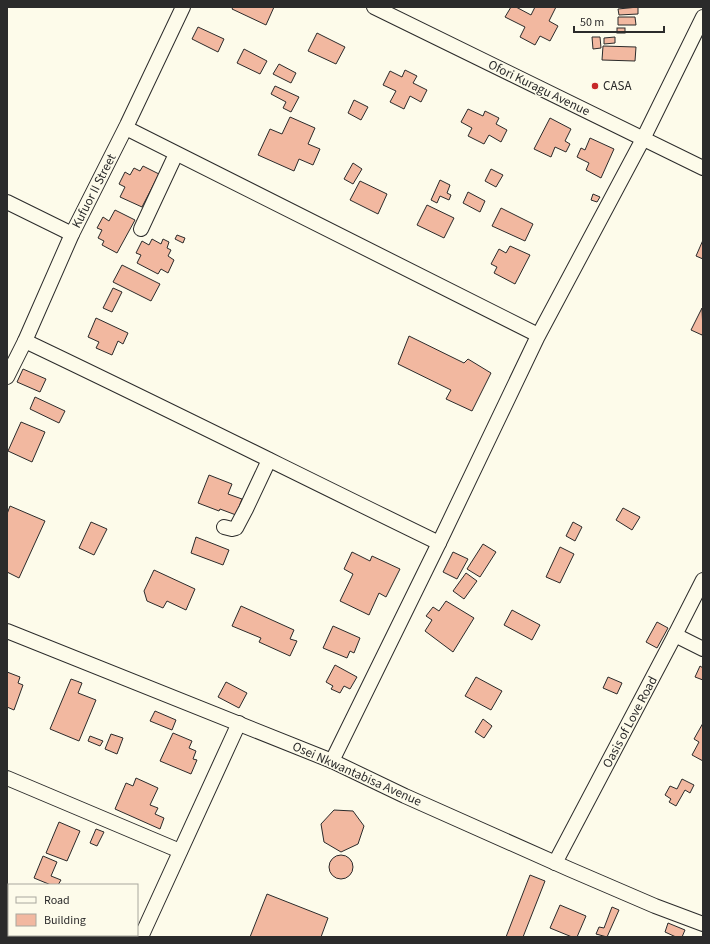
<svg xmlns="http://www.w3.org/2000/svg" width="710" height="944" font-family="'Source Sans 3',sans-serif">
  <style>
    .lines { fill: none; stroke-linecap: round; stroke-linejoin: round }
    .stream { stroke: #c7d0d0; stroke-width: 3.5 }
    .building { fill: #f2b8a0; stroke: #2b2b2b }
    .minor-casing { stroke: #2b2b2b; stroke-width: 16 }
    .minor { stroke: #fdfbea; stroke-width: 14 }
    .poi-dot { fill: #c62828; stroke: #fdfbea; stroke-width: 1.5 }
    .labels { text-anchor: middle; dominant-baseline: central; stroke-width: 3; stroke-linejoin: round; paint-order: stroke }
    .poi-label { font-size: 13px; fill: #2b2b2b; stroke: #fdfbea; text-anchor: start }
    .street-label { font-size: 13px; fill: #2b2b2b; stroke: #fdfbea }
  </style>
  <rect width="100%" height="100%" fill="#fdfbea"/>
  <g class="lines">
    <g class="stream">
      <polyline points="7,913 9,914"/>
      <polyline points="46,935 49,937"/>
    </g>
  </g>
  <g class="building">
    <polygon points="233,7 274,7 266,25 232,9"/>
    <polygon points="511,7 516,7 531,15 535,7 556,7 549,21 558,26 550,41 540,36 535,45 520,37 525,27 505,17"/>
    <polygon points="638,7 638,14 619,15 618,9"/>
    <polygon points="618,17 635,17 636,25 618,25"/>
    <polygon points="198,27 224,39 218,52 192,39"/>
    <rect x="617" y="28" width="8" height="5"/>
    <polygon points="317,33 345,47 336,64 308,51"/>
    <polygon points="592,37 600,37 601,48 593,49"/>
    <polygon points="615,37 615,43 604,44 604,38"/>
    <polygon points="603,46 636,47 635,61 602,60"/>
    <polygon points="244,49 267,61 260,74 237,63"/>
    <polygon points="279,64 296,73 291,83 273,74"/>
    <polygon points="405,70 417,76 413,83 427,90 421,102 410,96 404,109 390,102 396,91 383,85 390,71 402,77"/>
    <polygon points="275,86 299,97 291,112 283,108 286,102 271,94"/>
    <polygon points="354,100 368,107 361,120 348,113"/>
    <polygon points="468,109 483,116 485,111 499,118 496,124 507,130 501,142 489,135 484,144 468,136 472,128 461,122"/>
    <polygon points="290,117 315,128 308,144 320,149 313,165 299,159 294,171 258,155 270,129 282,134"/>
    <polygon points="550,118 571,129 565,141 570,144 566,152 555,147 551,157 534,149"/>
    <polygon points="590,138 614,149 601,178 586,170 589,163 577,157 581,148 585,150"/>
    <polygon points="353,163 362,169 353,184 344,179"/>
    <polygon points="143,166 159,174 142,207 120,197 125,187 119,184 125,172 130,175 134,168 140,171"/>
    <polygon points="491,169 503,175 496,187 485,181"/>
    <polygon points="440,180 450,185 447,193 451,195 449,200 440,196 437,203 431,200"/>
    <polygon points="360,181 387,194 378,214 350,200"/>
    <polygon points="468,192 485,201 480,212 463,203"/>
    <polygon points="593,194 600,197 597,202 591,200"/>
    <polygon points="427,205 454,218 444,238 417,225"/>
    <polygon points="501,208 533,224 525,241 492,226"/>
    <polygon points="115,210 135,220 117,253 102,245 104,241 98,238 102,230 97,228 103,217 109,221"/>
    <polygon points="177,235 185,238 183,243 175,239"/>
    <polygon points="152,239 161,244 163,239 169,242 167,248 171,250 168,256 174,260 168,273 161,269 158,274 137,263 141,255 136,253 142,241 149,245"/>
    <polygon points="703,240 703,259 696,256"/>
    <polygon points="510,246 530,255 515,284 494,273 497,267 491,264 499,249 506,253"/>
    <polygon points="122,265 160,284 151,301 113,282"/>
    <polygon points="113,288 122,292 112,312 103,308"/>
    <polygon points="702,308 703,332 702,335 691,330"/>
    <polygon points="96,318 128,333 123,344 118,341 112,355 96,348 99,342 88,337"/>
    <polygon points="409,336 464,363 468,359 491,373 472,411 446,399 451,390 398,364"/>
    <polygon points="23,369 46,379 40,392 17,382"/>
    <polygon points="35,397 65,411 59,423 30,409"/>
    <polygon points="21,422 45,432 32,462 8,451"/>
    <polygon points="209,475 232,484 228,494 242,499 236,515 220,509 219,511 198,503"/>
    <polygon points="10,506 45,521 19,578 7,572 7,514"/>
    <polygon points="623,508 640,517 632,530 616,520"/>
    <polygon points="91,522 107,529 94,555 79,548"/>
    <polygon points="573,522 582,527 575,541 566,536"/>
    <polygon points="196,537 229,550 223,565 191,553"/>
    <polygon points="483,544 496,552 480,577 467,569"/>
    <polygon points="560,547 574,554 560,583 546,577"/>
    <polygon points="352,552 370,561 372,556 400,569 386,597 379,593 369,615 340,601 353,574 344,569"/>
    <polygon points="453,552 468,559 457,579 443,572"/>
    <polygon points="154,570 195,589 186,610 167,601 163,608 147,601 144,591"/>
    <polygon points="466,573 477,581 464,599 453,591"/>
    <polygon points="446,601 474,618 453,652 425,631 432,620 426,616 433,607 439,611"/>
    <polygon points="241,606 294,630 290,639 297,641 290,656 259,642 261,638 232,626"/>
    <polygon points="512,610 540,625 532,640 504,625"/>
    <polygon points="657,622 668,628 657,648 646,642"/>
    <polygon points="333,626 360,638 354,653 350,651 347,658 323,648"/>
    <polygon points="335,665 357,677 350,689 344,686 340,693 331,689 333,686 326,682"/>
    <polygon points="700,666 703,668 703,680 695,677"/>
    <polygon points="7,672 20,677 18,683 23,685 14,710 7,707"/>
    <polygon points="476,677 502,691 491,710 465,696"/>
    <polygon points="608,677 622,683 617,694 603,688"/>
    <polygon points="71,679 82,683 78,693 96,700 79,741 50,729"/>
    <polygon points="226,682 247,693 239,708 218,697"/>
    <polygon points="155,711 176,720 172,730 150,721"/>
    <polygon points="483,719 492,726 484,738 475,732"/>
    <polygon points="703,723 703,761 692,755 699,742 694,739"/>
    <polygon points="173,733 192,741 189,748 196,751 193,759 197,760 191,774 160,761"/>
    <polygon points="111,734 123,738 117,754 105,749"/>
    <polygon points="90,736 103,741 100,746 88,741"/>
    <polygon points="136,778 158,788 150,805 158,808 155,814 164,818 160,829 115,809 126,783 133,786"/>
    <polygon points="682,779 694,785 690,793 685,790 676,806 669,802 671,799 665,795 670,786 677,789"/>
    <polygon points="334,810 353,811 364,826 358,844 341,852 324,842 321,824"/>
    <polygon points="59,822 80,831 67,861 46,853"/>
    <polygon points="96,829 104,832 97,846 90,843"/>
    <circle cx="341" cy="867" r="12"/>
    <polygon points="43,856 57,862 51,876 61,880 58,885 51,885 34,878"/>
    <polygon points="530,875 545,881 523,937 506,937"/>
    <polygon points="267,894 328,918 321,937 250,937"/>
    <polygon points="560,905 586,916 577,937 572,937 550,928"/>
    <polygon points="612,907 619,910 607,937 596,934 599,927 604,928"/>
    <polygon points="668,923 685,930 682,937 676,937 665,932"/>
  </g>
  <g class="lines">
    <g class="minor-casing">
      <g id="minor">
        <polyline points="374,7 703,168"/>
        <polyline points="126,128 538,335"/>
        <polyline points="7,202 72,234"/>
        <polyline points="141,229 176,154"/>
        <path d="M25 341C164 407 301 476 439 543"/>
        <polyline points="7,377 25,341 72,234 127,125 183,7"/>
        <polyline points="224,527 232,529 236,528 246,509 269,460"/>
        <polyline points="7,631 332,761 405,796 569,869 655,906 703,924"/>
        <polyline points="675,635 703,649"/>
        <polyline points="332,761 439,543 537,338 643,139 703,17"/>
        <polyline points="7,778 180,851"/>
        <polyline points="555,863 675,635 703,580"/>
        <polyline points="141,937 239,723"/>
      </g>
    </g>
    <use href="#minor" class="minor"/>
  </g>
  <circle class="poi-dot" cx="595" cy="86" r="4"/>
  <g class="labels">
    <g class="poi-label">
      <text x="603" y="86">CASA</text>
    </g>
    <g class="street-label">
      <text transform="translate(539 88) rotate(26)">Ofori Kuragu Avenue</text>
      <text transform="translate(94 191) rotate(-63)">Kufuor II Street</text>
      <text transform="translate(630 722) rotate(-62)">Oasis of Love Road</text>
      <text transform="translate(357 774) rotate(24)">Osei Nkwantabisa Avenue</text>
    </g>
  </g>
  <rect width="710" height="944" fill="none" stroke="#2b2b2b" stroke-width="16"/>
  <rect x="8" y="884" width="130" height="52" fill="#fdfbea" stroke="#a9a89e"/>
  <rect x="16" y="897" width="20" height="6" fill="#fdfbea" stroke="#a9a89e"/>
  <text x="44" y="904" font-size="12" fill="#2b2b2b">Road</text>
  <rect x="16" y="914" width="20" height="12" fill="#f2b8a0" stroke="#a9a89e"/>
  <text x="44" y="924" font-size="12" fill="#2b2b2b">Building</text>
  <path d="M574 26v6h90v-6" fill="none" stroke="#2b2b2b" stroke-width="2"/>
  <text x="580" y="26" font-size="12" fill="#2b2b2b" stroke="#fdfbea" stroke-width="3" paint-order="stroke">50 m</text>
</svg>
